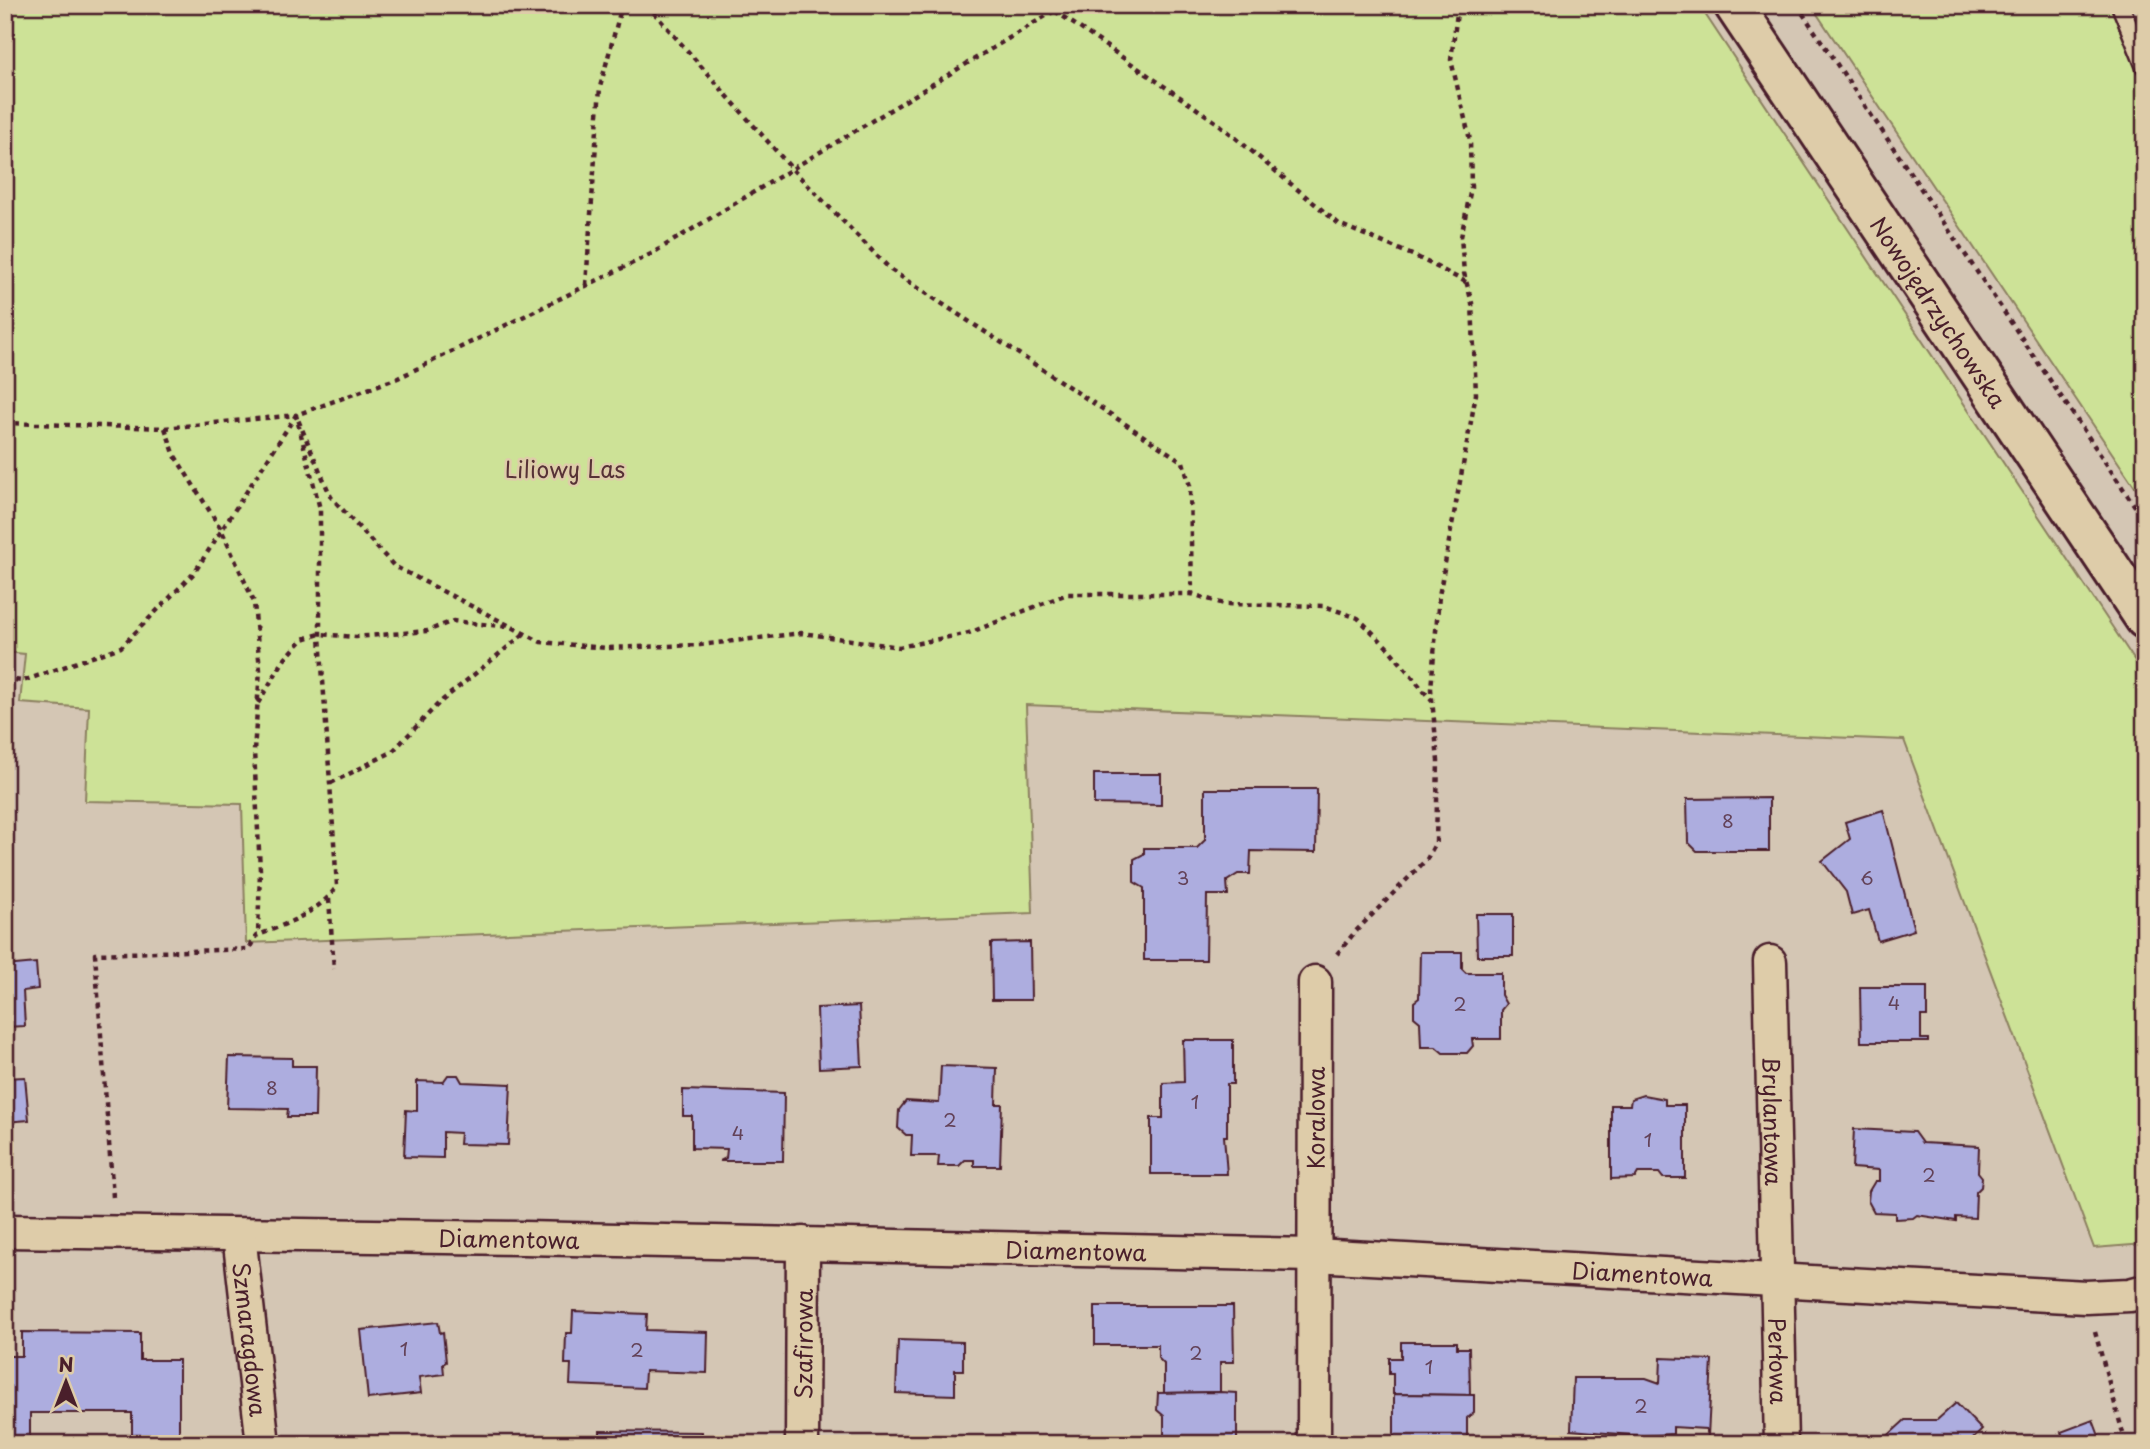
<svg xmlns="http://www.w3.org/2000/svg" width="2150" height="1449" font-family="'Playpen Sans',sans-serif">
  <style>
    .green { fill: #cde297; stroke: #8c8061; stroke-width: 2 }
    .building { fill: #adaddf; stroke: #4a1f2b; stroke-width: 2 }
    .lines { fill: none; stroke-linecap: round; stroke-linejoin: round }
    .lane-casing { stroke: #4a1f2b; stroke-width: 21 }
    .street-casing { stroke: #4a1f2b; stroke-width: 37 }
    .secondary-casing { stroke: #4a1f2b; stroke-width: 44 }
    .path { stroke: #4a1f2b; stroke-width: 4.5; stroke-dasharray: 5 5; stroke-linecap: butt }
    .lane { stroke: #decca9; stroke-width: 16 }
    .street { stroke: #decca9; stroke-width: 32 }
    .secondary { stroke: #decca9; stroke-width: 38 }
    .labels { text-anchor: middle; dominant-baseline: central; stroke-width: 5; stroke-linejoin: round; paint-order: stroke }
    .number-label { font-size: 19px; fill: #634258 }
    .street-label { font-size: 23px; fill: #4a1f2b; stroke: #decca9 }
    .park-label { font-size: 23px; fill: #573236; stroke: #decca9 }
  </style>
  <rect width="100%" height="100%" fill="#d4c6b4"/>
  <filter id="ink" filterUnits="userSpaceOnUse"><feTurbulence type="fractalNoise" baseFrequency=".0143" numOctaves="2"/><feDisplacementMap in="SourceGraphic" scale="14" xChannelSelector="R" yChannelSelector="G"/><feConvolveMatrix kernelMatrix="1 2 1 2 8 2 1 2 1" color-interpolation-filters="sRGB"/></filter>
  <g filter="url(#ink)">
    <g class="green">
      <polygon points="5,5 1699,5 2145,676 2145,1244 2094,1248 1904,740 1026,705 1033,913 246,943 242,804 85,801 89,708 20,703 25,654 5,652"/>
      <polygon points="1811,5 2111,5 2145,87 2145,502"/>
    </g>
    <g class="building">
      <polygon points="1094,774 1161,774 1161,805 1094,804"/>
      <polygon points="1205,789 1317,789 1316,852 1251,851 1250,874 1238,874 1227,881 1228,895 1207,895 1206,960 1144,960 1144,888 1134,882 1134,859 1144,854 1144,848 1197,848 1205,840"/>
      <polygon points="1769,798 1769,851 1697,851 1688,842 1687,799"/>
      <polygon points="1883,810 1914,930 1878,941 1869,910 1852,915 1846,892 1822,861 1850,839 1845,822"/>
      <polygon points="1476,914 1513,914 1513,956 1477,956"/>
      <polygon points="1030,942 1031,1000 992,1000 991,943"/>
      <polygon points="1420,952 1462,952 1462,969 1466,973 1501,973 1501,995 1506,1004 1501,1010 1501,1039 1472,1039 1473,1046 1467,1053 1443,1053 1436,1047 1421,1047 1420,1022 1414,1017 1414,1002 1419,998"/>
      <polygon points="36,963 38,989 23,991 25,1026 5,1027 5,966"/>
      <polygon points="1860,987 1927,987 1927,1016 1921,1016 1921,1039 1928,1039 1928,1042 1861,1042"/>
      <polygon points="859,1006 862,1066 819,1068 817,1008"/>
      <polygon points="1183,1040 1233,1040 1233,1084 1227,1084 1227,1136 1224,1136 1227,1174 1151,1174 1151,1118 1163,1118 1163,1083 1184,1082"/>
      <polygon points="229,1057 292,1058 292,1066 316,1066 315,1117 287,1117 288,1109 227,1108"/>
      <polygon points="941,1066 997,1068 996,1104 1002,1104 1000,1166 974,1166 974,1160 965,1160 959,1166 938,1166 939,1156 911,1156 912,1135 906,1135 898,1128 899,1110 906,1101 939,1103"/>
      <polygon points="448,1075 458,1075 462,1082 511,1084 508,1145 459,1144 460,1133 443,1132 443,1158 404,1157 406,1110 417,1111 417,1081 443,1082"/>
      <polygon points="25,1077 29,1120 5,1122 5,1078"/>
      <polygon points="683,1090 784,1093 783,1161 720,1161 726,1158 727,1149 692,1148 692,1116 683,1116"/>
      <polygon points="1643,1095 1665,1099 1665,1105 1685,1105 1685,1178 1663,1178 1659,1173 1638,1173 1635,1178 1611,1179 1611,1105 1630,1105 1631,1099"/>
      <polygon points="1854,1129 1914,1132 1922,1143 1979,1146 1978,1172 1982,1177 1981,1187 1976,1192 1975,1218 1956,1217 1956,1221 1917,1215 1913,1218 1895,1219 1895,1213 1874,1212 1868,1201 1869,1191 1875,1181 1879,1181 1879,1170 1852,1168"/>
      <polygon points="1095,1306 1233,1306 1234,1362 1220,1362 1220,1392 1164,1393 1164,1364 1158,1358 1158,1345 1095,1345"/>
      <polygon points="573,1311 647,1314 646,1330 708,1332 707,1373 645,1371 644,1388 570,1385 571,1364 565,1364 566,1333 572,1333"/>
      <polygon points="438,1322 440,1333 443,1332 446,1362 443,1364 444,1374 419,1377 421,1393 368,1399 361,1330"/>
      <polygon points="22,1332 140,1333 140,1360 179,1360 179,1444 132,1444 132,1413 30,1413 30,1444 5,1444 5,1356 22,1356"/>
      <polygon points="898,1340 963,1342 963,1370 955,1370 955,1395 896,1393"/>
      <polygon points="1401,1342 1457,1342 1457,1348 1469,1348 1470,1395 1393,1394 1393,1374 1389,1374 1389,1358 1401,1358"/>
      <polygon points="1661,1358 1712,1360 1708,1436 1706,1429 1673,1427 1673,1434 1643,1436 1571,1430 1573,1378 1646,1378 1660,1383"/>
      <polygon points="1220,1392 1237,1393 1237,1442 1164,1442 1164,1416 1157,1410 1158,1393"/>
      <polygon points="1394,1394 1474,1395 1474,1412 1467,1418 1467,1444 1394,1444"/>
      <polygon points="1956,1403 1982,1430 1968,1444 1881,1442 1905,1420 1937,1420"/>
      <polygon points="2093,1420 2102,1444 2066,1444 2061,1432"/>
      <polygon points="600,1431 702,1432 702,1444 600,1444"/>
      <rect x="1158" y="1442" width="79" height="2"/>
    </g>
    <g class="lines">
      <g class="lane-casing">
        <polyline id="lane" points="2120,5 2145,67"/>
      </g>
      <g class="street-casing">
        <g id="street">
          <path id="s1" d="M1770 962 1781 1444"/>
          <path id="s2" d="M5 1231 524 1238 1314 1255 2086 1297 2130 1295 2145 1291"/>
          <path id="s3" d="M239 1235 263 1444"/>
          <path id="s4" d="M802 1444 803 1243"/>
          <path id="s5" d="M1314 1444 1315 982"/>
        </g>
      </g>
      <g class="secondary-casing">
        <g id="secondary">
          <path id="s6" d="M1734 5 2145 619"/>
        </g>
      </g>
      <g class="path">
        <polyline points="647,5 792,169 891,270 1183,462 1190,486 1192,594 1224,604 1324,606 1358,618 1389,649 1432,701"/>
        <polyline points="1797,5 2145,521"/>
        <polyline points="1055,11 1219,124 1339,224 1417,257 1466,282"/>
        <polyline points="586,285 600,87 622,5"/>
        <polyline points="5,423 165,428 296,415"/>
        <polyline points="165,428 175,456 221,529 254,602 260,670 254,751 260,870 258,935"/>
        <polyline points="5,679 23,681 121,647 194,573 296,415 398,378 651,254 1064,5"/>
        <polyline points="258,703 284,660 303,639 320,634 356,637 427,631 453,621 510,627"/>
        <polyline points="331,783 392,752 439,703 525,633"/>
        <polyline points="329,899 334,969"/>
        <polyline points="1337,954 1355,932 1427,859 1436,842 1438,761 1431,689 1439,596 1476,394 1472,303 1464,273 1461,237 1471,188 1470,140 1451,60 1458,5"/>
        <path d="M113 1197 95 954 249 949 256 936C284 925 320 912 337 886L320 636V509L296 415 331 497 394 566 541 642 606 648 700 645 802 633 899 647 969 633 1067 594H1192"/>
        <polyline points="2095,1332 2126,1444"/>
      </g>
      <use href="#lane" class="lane"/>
      <use href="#street" class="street"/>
      <use href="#secondary" class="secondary"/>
    </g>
  </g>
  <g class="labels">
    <g class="number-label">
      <text x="1728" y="820">8</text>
      <text x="1183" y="877">3</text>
      <text x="1867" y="877">6</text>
      <text x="1894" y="1002">4</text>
      <text x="1460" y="1003">2</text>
      <text x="272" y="1087">8</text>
      <text x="1195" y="1101">1</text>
      <text x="950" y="1119">2</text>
      <text x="738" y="1132">4</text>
      <text x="1648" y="1139">1</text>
      <text x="1929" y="1174">2</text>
      <text x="404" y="1348">1</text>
      <text x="637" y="1349">2</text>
      <text x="1196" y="1352">2</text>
      <text x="1429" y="1366">1</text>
      <text x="1641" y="1405">2</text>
    </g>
    <g class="street-label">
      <text stroke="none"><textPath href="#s6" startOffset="369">Nowojędrzychowska</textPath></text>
      <text stroke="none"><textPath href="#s5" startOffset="326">Koralowa</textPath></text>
      <text stroke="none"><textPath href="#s1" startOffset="159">Brylantowa</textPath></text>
      <text stroke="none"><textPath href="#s2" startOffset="504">Diamentowa</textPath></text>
      <text stroke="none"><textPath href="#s2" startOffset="1071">Diamentowa</textPath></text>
      <text stroke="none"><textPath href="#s2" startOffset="1638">Diamentowa</textPath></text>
      <text stroke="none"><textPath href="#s3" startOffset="105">Szmaragdowa</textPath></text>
      <text stroke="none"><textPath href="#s4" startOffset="100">Szafirowa</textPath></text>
      <text stroke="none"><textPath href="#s1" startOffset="399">Perłowa</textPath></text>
    </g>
    <g class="park-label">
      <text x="565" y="468">Liliowy Las</text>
    </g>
  </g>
  <rect width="2150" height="1449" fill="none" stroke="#decca9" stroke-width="28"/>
  <rect x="14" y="14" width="2122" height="1421" fill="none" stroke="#4a1f2b" stroke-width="2.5" filter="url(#ink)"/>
  <g transform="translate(66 1382)" stroke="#decca9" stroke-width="5" paint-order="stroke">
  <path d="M0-5L12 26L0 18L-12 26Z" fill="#4a1f2b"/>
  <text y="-10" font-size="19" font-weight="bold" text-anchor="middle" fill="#4a1f2b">N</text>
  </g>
</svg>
